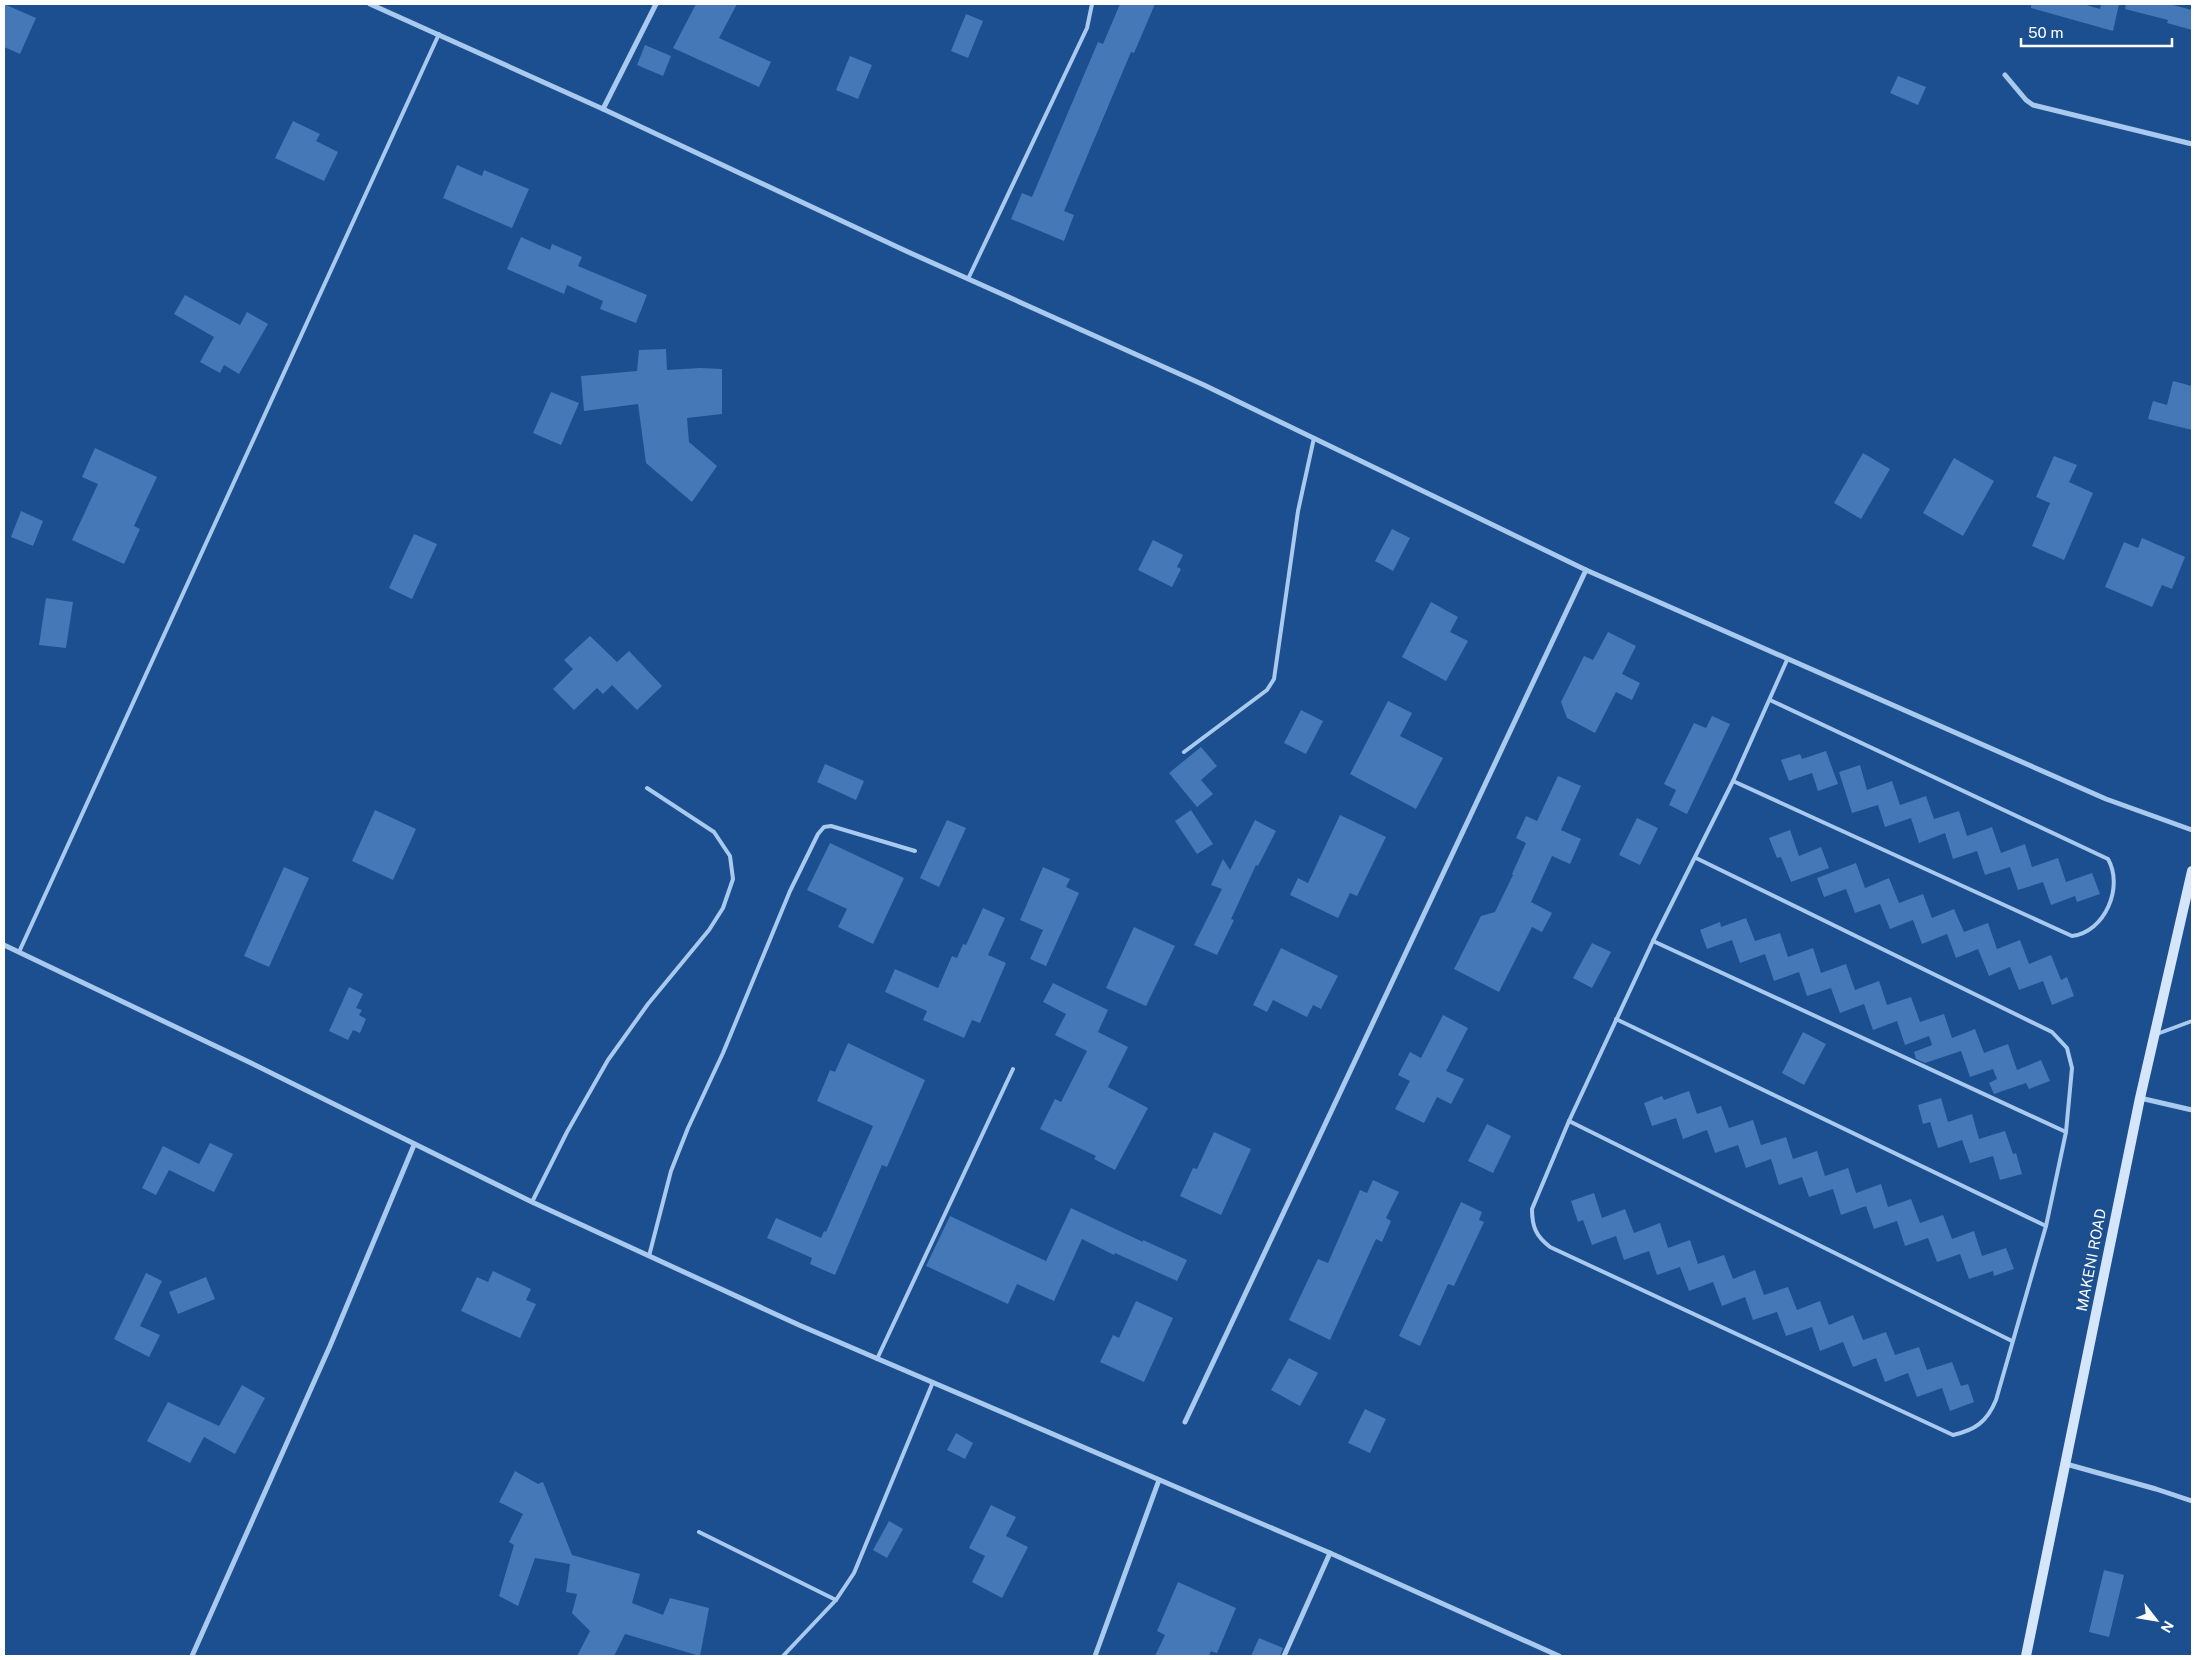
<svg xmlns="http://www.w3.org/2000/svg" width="2196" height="1660" font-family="'Public Sans',sans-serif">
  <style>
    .building { fill: #4478b7 }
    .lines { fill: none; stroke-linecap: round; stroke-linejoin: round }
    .service { stroke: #a9c9ee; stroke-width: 4 }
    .minor { stroke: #a9c9ee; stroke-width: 5 }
    .secondary { stroke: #d6e6fa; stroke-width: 10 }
    .labels { text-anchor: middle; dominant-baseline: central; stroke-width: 4.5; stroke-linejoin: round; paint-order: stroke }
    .street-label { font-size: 15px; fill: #fff; stroke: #1b4f8f }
  </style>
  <rect width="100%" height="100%" fill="#1b4f8f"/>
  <g class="building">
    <polygon points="4,4 36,18 20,54 4,47"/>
    <polygon points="696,4 737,4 719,38 771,62 759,87 673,48"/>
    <polygon points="1120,4 1155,4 1134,53 1131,52 1064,211 1074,215 1064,241 1011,219 1022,193 1032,197 1098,42 1103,44"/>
    <polygon points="2031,4 2083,4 2100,9 2101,4 2119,4 2113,31 2031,8"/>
    <polygon points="2126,4 2169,4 2192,10 2192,30 2167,23 2168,20 2125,9"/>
    <polygon points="966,14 983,21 968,58 951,51"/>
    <polygon points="645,45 671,56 663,76 637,65"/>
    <polygon points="850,56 872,65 858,99 836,90"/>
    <polygon points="1898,76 1926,87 1918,105 1890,93"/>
    <polygon points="293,121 320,134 316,141 338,152 324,181 275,158"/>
    <polygon points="457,165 482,176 484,170 529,189 512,228 443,198"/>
    <polygon points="521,237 550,250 552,244 582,257 578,266 647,295 636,323 600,309 603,301 567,285 564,294 507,269"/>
    <polygon points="185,295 240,325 247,312 268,324 239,374 224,365 220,373 200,362 214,337 174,314"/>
    <polygon points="666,349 667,370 700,368 722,369 722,414 687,418 689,442 717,466 692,502 646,463 638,404 584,411 581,376 637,371 639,350"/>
    <polygon points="2173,381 2192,386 2192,430 2148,419 2153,401 2167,405"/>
    <polygon points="551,392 579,403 561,445 533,433"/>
    <polygon points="95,448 157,477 134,526 140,529 124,564 72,540 98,484 82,477"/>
    <polygon points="1863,453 1890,469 1861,519 1834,503"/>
    <polygon points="2054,456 2077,465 2069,482 2093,493 2064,560 2032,546 2050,503 2036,497"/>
    <polygon points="1954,458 1994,481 1963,536 1923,513"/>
    <polygon points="21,511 43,521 33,546 11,537"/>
    <polygon points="1392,529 1410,538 1393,571 1375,561"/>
    <polygon points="414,534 437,544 412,599 389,588"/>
    <polygon points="2142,538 2185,557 2172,589 2162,585 2152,607 2105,587 2124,542 2138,548"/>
    <polygon points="1153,540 1183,555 1177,567 1181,569 1172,587 1138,570"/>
    <polygon points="46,598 73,602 66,648 39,645"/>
    <polygon points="1431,602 1458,617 1450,632 1468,641 1446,681 1402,657"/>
    <polygon points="1608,632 1636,646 1622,674 1640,683 1632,700 1616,692 1595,733 1567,718 1561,702 1584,656 1593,660"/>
    <polygon points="590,636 617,662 629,651 662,686 637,710 612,685 603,694 597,688 574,710 553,689 573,669 564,660"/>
    <polygon points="1388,701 1412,713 1400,736 1443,758 1416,809 1350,774"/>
    <polygon points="1301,710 1323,721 1306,754 1284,743"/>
    <polygon points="1712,716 1730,724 1687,814 1669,805 1676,790 1664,784 1694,723 1706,728"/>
    <polygon points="1201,747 1217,766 1201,780 1213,794 1197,807 1169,773"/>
    <polygon points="1826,751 1838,784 1818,791 1812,773 1789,781 1781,760 1800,754 1802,759"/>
    <polygon points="825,764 864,781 856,800 817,782"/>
    <polygon points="1860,765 1867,790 1892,781 1900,805 1926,796 1934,819 1959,811 1967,836 1992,827 2001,853 2025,844 2032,867 2058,858 2066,882 2092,873 2100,894 2077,902 2075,896 2051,905 2043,882 2018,890 2010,867 1985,875 1977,851 1953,859 1945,833 1919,843 1911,818 1885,827 1878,805 1852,813 1839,772"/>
    <polygon points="1558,776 1581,786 1561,830 1581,839 1570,864 1552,856 1531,902 1552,913 1542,932 1532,927 1499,992 1454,969 1481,916 1495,912 1513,875 1512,874 1526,843 1516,838 1526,816 1537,821"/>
    <polygon points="375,810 416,829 393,880 352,861"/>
    <polygon points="1191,810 1213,844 1197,854 1175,821"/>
    <polygon points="1340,815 1386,837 1357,896 1350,893 1338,918 1290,895 1298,878 1308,883"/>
    <polygon points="1637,818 1658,828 1640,865 1619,855"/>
    <polygon points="947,820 966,828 939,887 920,878"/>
    <polygon points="1255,820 1276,831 1258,866 1256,865 1231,919 1234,920 1217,955 1194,945 1222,889 1211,885 1223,859 1230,870"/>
    <polygon points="1790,830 1799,856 1821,847 1829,868 1791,882 1781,857 1777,858 1769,838"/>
    <polygon points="830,843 904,878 873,944 838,927 847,909 807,890"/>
    <polygon points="1856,863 1865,888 1889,878 1899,903 1923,894 1932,918 1954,909 1964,932 1988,923 1997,949 2020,940 2029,964 2051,955 2061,980 2067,977 2074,996 2052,1005 2043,981 2019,990 2010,967 1989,976 1978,949 1956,958 1947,934 1922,944 1913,920 1890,929 1880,904 1855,913 1846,889 1824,897 1817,878"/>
    <polygon points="284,867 309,878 269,967 244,956"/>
    <polygon points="1043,867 1070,879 1066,887 1079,893 1046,966 1030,959 1043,930 1020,920"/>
    <polygon points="983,908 1005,918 988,955 1006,963 980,1023 972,1020 964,1038 923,1020 927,1011 885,992 895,969 938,988 952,956 957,958 963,944 966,945"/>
    <polygon points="1746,918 1755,941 1780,933 1788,957 1813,948 1821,973 1846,964 1855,990 1879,981 1887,1005 1911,997 1920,1022 1944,1014 1952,1038 1975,1029 1984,1053 2008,1044 2017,1070 2041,1060 2050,1081 2029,1089 2026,1083 1994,1094 1989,1083 1997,1079 1993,1069 1970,1077 1961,1051 1925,1063 1916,1059 1914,1052 1932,1045 1929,1036 1905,1045 1897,1021 1873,1030 1864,1004 1840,1013 1831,988 1807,996 1799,972 1774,981 1765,954 1740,963 1732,940 1707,949 1700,930 1720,922 1721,927"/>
    <polygon points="1134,927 1175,946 1146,1006 1106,988"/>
    <polygon points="1592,943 1611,952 1592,988 1573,978"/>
    <polygon points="1281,948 1338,976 1321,1009 1313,1005 1307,1017 1273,1000 1267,1012 1253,1005"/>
    <polygon points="1053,983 1108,1010 1098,1032 1128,1047 1108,1087 1148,1108 1115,1170 1094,1159 1096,1156 1040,1129 1055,1099 1061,1102 1087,1051 1055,1035 1066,1014 1043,1002"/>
    <polygon points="349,987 363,994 356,1008 362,1010 359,1015 366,1019 360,1033 353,1030 348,1040 329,1031"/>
    <polygon points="1443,1015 1468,1028 1446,1071 1464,1079 1451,1104 1437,1097 1424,1123 1395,1109 1410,1081 1398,1075 1410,1052 1421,1058"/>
    <polygon points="1803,1032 1826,1044 1804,1085 1782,1073"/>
    <polygon points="848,1043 925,1080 887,1167 882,1165 835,1275 810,1264 812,1258 767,1238 776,1218 821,1238 824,1231 826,1232 873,1126 817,1101 830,1070 835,1072"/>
    <polygon points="1689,1091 1697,1114 1721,1106 1729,1128 1753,1120 1761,1145 1786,1137 1793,1159 1817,1151 1825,1176 1848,1168 1856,1193 1881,1184 1888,1207 1911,1199 1920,1223 1943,1215 1952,1239 1974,1231 1982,1256 2006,1248 2014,1269 1994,1276 1993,1271 1969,1279 1960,1254 1937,1262 1928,1238 1905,1246 1897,1221 1874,1229 1866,1206 1841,1215 1833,1189 1809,1197 1802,1177 1779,1185 1771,1159 1746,1168 1738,1145 1715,1153 1707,1130 1683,1139 1676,1118 1652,1126 1644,1103 1662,1096 1664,1100"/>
    <polygon points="1941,1098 1948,1122 1972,1114 1979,1139 2005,1131 2013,1154 2016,1153 2022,1174 2000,1180 1993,1156 1970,1163 1962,1140 1938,1148 1930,1122 1923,1124 1918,1105"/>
    <polygon points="1487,1124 1511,1136 1493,1173 1468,1161"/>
    <polygon points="1214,1132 1251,1149 1221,1215 1180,1196 1193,1168 1197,1169"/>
    <polygon points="210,1143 233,1154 214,1192 169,1170 156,1195 142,1188 163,1146 199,1164"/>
    <polygon points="1373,1180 1399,1192 1386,1218 1391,1221 1382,1242 1376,1239 1330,1340 1289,1320 1318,1259 1328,1263 1360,1190 1367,1193"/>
    <polygon points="1594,1193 1602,1218 1625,1209 1634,1233 1660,1223 1668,1248 1690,1240 1698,1264 1724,1255 1733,1279 1755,1270 1764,1295 1788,1287 1797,1310 1820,1301 1829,1325 1853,1315 1863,1340 1886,1332 1895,1355 1919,1347 1927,1370 1952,1362 1961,1386 1968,1384 1974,1402 1950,1411 1942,1388 1917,1397 1908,1373 1885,1382 1876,1358 1853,1367 1843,1342 1820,1351 1812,1327 1786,1336 1777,1312 1753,1320 1745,1297 1722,1306 1713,1282 1689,1291 1680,1267 1657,1275 1649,1251 1624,1260 1616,1236 1592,1245 1583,1220 1578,1222 1571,1201"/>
    <polygon points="1461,1202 1482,1212 1479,1220 1484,1222 1454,1286 1448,1284 1420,1346 1399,1336"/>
    <polygon points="1071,1208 1143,1242 1143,1240 1187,1260 1177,1281 1115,1253 1114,1255 1082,1239 1054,1301 1017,1284 1008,1304 926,1266 950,1216 1046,1261"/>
    <polygon points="493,1271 531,1289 526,1300 536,1304 520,1338 461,1311 477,1277 488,1282"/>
    <polygon points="146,1273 162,1281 140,1326 160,1335 149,1357 114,1339"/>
    <polygon points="206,1277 215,1299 178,1314 169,1292"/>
    <polygon points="1136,1301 1173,1318 1144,1382 1100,1362 1113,1335 1119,1338"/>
    <polygon points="1289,1358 1318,1373 1300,1406 1271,1390"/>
    <polygon points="242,1385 265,1398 235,1454 204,1437 190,1463 147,1441 168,1402 219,1426"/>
    <polygon points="1365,1409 1386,1419 1370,1453 1348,1443"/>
    <polygon points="956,1433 973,1443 965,1459 947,1450"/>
    <polygon points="515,1471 538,1484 543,1482 572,1555 640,1574 632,1603 663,1615 670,1598 709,1608 700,1656 625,1634 614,1656 577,1656 590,1631 572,1613 577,1594 566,1592 570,1564 535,1558 518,1606 499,1596 514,1545 509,1542 523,1514 499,1502"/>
    <polygon points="991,1505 1016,1517 1006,1536 1028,1547 1002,1598 972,1582 985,1556 969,1548"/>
    <polygon points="889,1521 903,1529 887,1558 873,1550"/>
    <polygon points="2104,1570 2124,1575 2109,1637 2089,1632"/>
    <polygon points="1178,1582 1236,1608 1217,1653 1211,1651 1209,1656 1155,1656 1165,1635 1157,1631"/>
    <polygon points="1259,1638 1283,1648 1280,1656 1251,1656"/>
  </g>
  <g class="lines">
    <g class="service">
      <polyline points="968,279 1087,28 1092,4"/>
      <polyline points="1184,752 1267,690 1274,679 1298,511 1314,438"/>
      <path d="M1733 781 2072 936C2105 932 2124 887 2108 859L1770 700"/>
      <path d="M1696 858 2052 1032 2067 1048 2072 1068 2066 1132 2046 1226 1996 1400C1987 1422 1975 1430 1953 1435L1550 1247C1536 1236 1532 1227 1532 1209L1569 1121 1653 941 1733 781 1787 660"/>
      <polyline points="1653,941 2066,1132"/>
      <polyline points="19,952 439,34"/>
      <polyline points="1616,1019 2046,1226"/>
      <polyline points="2157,1034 2192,1021"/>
      <polyline points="1569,1121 2012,1341"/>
      <polyline points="532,1202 567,1132 608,1060 648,1004 709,930 723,908 733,879 730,856 714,832 647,788"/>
      <polyline points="649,1256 671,1171 688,1128 723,1053 790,891 818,834 824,827 831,826 915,851"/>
      <polyline points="877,1359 1013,1069"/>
      <polyline points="699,1532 836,1600"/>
      <polyline points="783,1656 836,1600 854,1573 933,1382"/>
    </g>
    <g class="minor">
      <polyline points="370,4 603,109 906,251 1204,385 1586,570 2106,799 2192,830"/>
      <polyline points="2005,75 2026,100 2033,105 2192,144"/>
      <polyline points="603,109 656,4"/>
      <polyline points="4,945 251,1063 532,1202 799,1325 1330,1553 1559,1656"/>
      <polyline points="2140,1098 2192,1110"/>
      <polyline points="1185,1422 1586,570"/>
      <polyline points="2066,1464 2156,1489 2192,1501"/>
      <polyline points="192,1656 330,1346 414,1145"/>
      <polyline points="1095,1656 1159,1480"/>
      <polyline points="1284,1656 1330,1553"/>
    </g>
    <polyline class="secondary" points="2026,1656 2140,1098 2192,871"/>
  </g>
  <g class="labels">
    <g class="street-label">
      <text transform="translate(2091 1260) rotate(-79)">MAKENI ROAD</text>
    </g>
  </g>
  <rect width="2196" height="1660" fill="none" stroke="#ffffff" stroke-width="10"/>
  <g transform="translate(2156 1620) rotate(121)" stroke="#1b4f8f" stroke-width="4" paint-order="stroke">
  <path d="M0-4L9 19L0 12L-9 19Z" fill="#ffffff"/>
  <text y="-8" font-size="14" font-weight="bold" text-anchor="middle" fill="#ffffff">N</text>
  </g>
  <path d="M2021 38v8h151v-8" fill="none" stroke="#ffffff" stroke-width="2.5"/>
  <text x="2028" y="38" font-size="15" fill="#ffffff" stroke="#1b4f8f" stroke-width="4" paint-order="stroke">50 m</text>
</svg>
